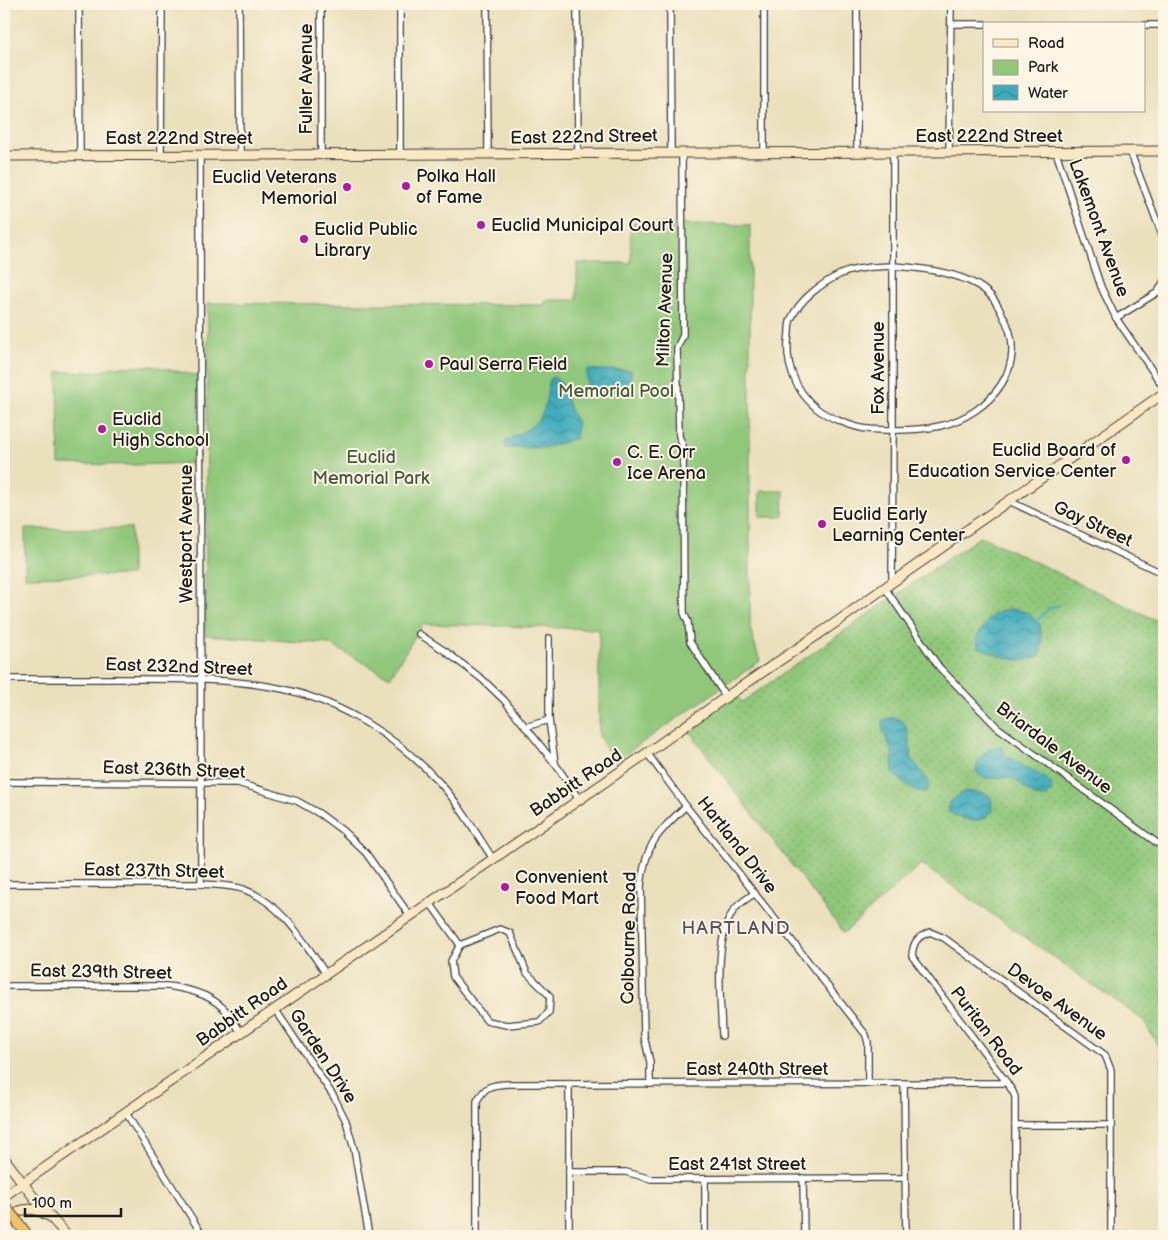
<svg xmlns="http://www.w3.org/2000/svg" width="1168" height="1240" font-family="'Balsamiq Sans',sans-serif">
  <style>
    .grass { fill: url(#grass-dots); stroke: #56724b }
    .park { fill: #90c77a; stroke: #56724b }
    .water { fill: url(#water-waves); stroke: #2c646c }
    .lines { fill: none; stroke-linecap: round; stroke-linejoin: round }
    .stream { stroke: #3dabbc; stroke-width: 2 }
    .street-casing { stroke: #3b3934; stroke-width: 8 }
    .secondary-casing { stroke: #3b3934; stroke-width: 11 }
    .highway-casing { stroke: #3b3934; stroke-width: 12 }
    .street { stroke: #fff; stroke-width: 5.5 }
    .secondary { stroke: #fae7c3; stroke-width: 9 }
    .highway { stroke: #f2c26a; stroke-width: 10 }
    .highway-bridge-casing { stroke: #3b3934; stroke-width: 12; stroke-linecap: butt }
    .highway-bridge { stroke: #f2c26a; stroke-width: 10 }
    .poi-dot { fill: #b5179e; stroke: #fcf5e5; stroke-width: 2 }
    .labels { text-anchor: middle; dominant-baseline: central; stroke-width: 4; stroke-linejoin: round; paint-order: stroke }
    .street-label { font-size: 18px; fill: #1c1c1c; stroke: #fcf5e5 }
    .poi-label { font-size: 18px; fill: #1c1c1c; stroke: #fcf5e5; text-anchor: start }
    .park-label { font-size: 18px; fill: #45583d; stroke: #fcf5e5 }
    .neighbourhood-label { font-size: 19px; letter-spacing: 1px; fill: #5d5064; stroke: #fcf5e5 }
  </style>
  <defs>
    <pattern id="grass-dots" width="8" height="8" patternUnits="userSpaceOnUse" patternTransform="scale(1.25)"><rect width="8" height="8" fill="#90c77a"/><path d="M2 2h.1M6 6h.1" fill="none" stroke="#7caa69" stroke-width="1.8" stroke-linecap="round"/></pattern>
    <pattern id="water-waves" width="16" height="10" patternUnits="userSpaceOnUse" patternTransform="scale(1.25)"><rect width="16" height="10" fill="#3dabbc"/><path d="M0 5q4-4 8 0t8 0" fill="none" stroke="#328a98"/></pattern>
  </defs>
  <rect width="100%" height="100%" fill="#fcf5e5"/>
  <filter id="ink" filterUnits="userSpaceOnUse"><feTurbulence type="fractalNoise" baseFrequency=".02" numOctaves="2"/><feDisplacementMap in="SourceGraphic" scale="10" xChannelSelector="R" yChannelSelector="G"/><feConvolveMatrix kernelMatrix="1 2 1 2 8 2 1 2 1" color-interpolation-filters="sRGB"/></filter>
  <filter id="wash" filterUnits="userSpaceOnUse"><feTurbulence type="fractalNoise" baseFrequency=".0096" numOctaves="4" result="noise"/><feDisplacementMap in="SourceGraphic" scale="20" xChannelSelector="R" yChannelSelector="G"/><feGaussianBlur stdDeviation="1.12" result="paint"/><feColorMatrix in="noise" values="0 0 0 0 0 0 0 0 0 0 0 0 0 0 0 0 0 1.4 0 .05"/><feComposite in="paint" operator="in"/></filter>
  <g filter="url(#wash)">
    <rect width="100%" height="100%" fill="#ebe0bc"/>
    <polygon class="grass" points="981,536 1164,624 1164,1236 1162,1052 1143,1020 921,864 844,933 685,726 733,692 742,702"/>
    <g class="park">
      <polygon points="630,223 750,225 750,628 760,661 614,762 599,736 599,629 423,624 390,677 329,644 205,635 208,303 545,305 545,300 577,300 577,263 631,263"/>
      <polygon points="152,366 199,376 199,463 135,465 59,464 58,372 103,371 112,367"/>
      <polygon points="760,491 784,491 783,517 760,517"/>
      <polygon points="131,528 131,575 25,577 25,529"/>
    </g>
    <g class="water">
      <polygon points="587,370 631,370 631,392 587,393"/>
      <path d="M554 377 562 384 570 410 577 423 576 438 544 448 522 447 506 449 505 442C521 431 541 427 545 405 548 396 546 387 551 378Z"/>
      <path d="M1010 609 1027 612 1040 624 1042 645 1040 655C1020 667 998 655 978 647L977 636C986 623 992 610 1010 609Z"/>
      <polygon points="893,717 903,721 908,732 912,759 929,782 928,790 924,792 914,790 893,774 892,751 882,728 883,720"/>
      <path d="M1001 746 1005 754 1008 757C1015 759 1021 765 1028 769 1036 773 1055 779 1051 791 1050 793 1048 796 1046 797 1034 802 1022 783 1013 779 1001 774 986 784 976 772 977 757 987 747 1001 746Z"/>
      <path d="M965 791 984 793 991 797 992 812C980 826 963 820 949 812V802Z"/>
    </g>
    <g class="lines">
      <polyline class="stream" points="1037,621 1049,609 1059,605"/>
    </g>
  </g>
  <g filter="url(#ink)">
    <g class="lines">
      <g class="street-casing">
        <g id="street">
          <polyline points="79,4 80,155"/>
          <polyline points="239,4 240,154"/>
          <polyline points="321,4 321,155"/>
          <polyline points="400,4 400,155"/>
          <polyline points="487,4 488,154"/>
          <polyline points="577,4 578,153"/>
          <polyline points="670,4 671,152"/>
          <polyline points="857,4 857,152"/>
          <polyline points="951,24 984,24"/>
          <polyline points="1144,25 1164,25"/>
          <polyline points="1130,151 1164,240"/>
          <polyline points="682,152 683,335 677,348 679,436 683,446 684,613 688,622 690,642 726,697"/>
          <polyline points="764,152 764,4"/>
          <polyline points="1056,152 1101,287 1116,318 1164,388"/>
          <polyline points="949,153 951,4"/>
          <polyline points="161,154 162,4"/>
          <polyline points="200,154 201,884"/>
          <path d="M893 266C923 268 971 273 992 297 996 302 999 308 1002 314 1032 364 991 414 940 426 926 429 909 430 895 430 886 430 877 430 868 429 854 428 827 417 816 408 794 389 784 362 789 333 789 329 789 323 791 319 800 299 822 283 841 274 857 267 876 267 893 266Z"/>
          <polyline points="1116,318 1158,292 1164,281"/>
          <polyline points="1009,501 1164,574"/>
          <polyline points="892,583 893,430 893,153"/>
          <polyline points="885,588 939,667 997,727 1164,848"/>
          <polyline points="419,634 445,651 482,679 504,700 556,765 579,799"/>
          <polyline points="549,638 549,720 555,763"/>
          <path d="M4 679C49 679 94 679 140 679 187 679 235 679 283 689 342 702 398 738 439 782 460 805 476 833 493 859"/>
          <polyline points="525,727 549,720"/>
          <polyline points="647,753 686,806 866,1035 868,1043 868,1084"/>
          <polyline points="4,782 238,783 297,801 320,814 343,831 366,853 410,916"/>
          <path d="M4 884H201C215 885 230 885 243 889 282 903 304 942 326 974"/>
          <polyline points="430,903 460,945"/>
          <polygon points="500,929 510,933 527,973 550,996 549,1012 539,1022 507,1025 487,1021 453,977 451,961 460,945"/>
          <path d="M4 986H168C186 989 207 993 222 1007 230 1013 235 1024 241 1032"/>
          <polyline points="275,1009 334,1097 346,1121 354,1149 369,1236"/>
          <path d="M722 1036C721 1000 713 940 734 910 739 903 748 898 755 893"/>
          <polyline points="569,1084 569,1236"/>
          <path d="M650 1084V1062L644 1036 641 886C645 845 657 833 686 806"/>
          <polyline points="904,1084 906,1236"/>
          <polyline points="126,1113 203,1236"/>
          <polyline points="1015,1125 1111,1125"/>
          <polyline points="569,1172 626,1172 651,1179 905,1178"/>
          <polyline points="803,1178 804,1236"/>
          <polyline points="705,1179 705,1236"/>
          <path d="M477 1236V1101C485 1086 491 1085 507 1084L1007 1083"/>
          <path d="M1015 1236V1097L1013 1092 1007 1083 912 956C913 942 917 937 930 932L944 938 1105 1055 1111 1070V1236"/>
        </g>
      </g>
      <g class="secondary-casing">
        <g id="secondary">
          <polyline points="4,156 1164,151"/>
          <polyline points="4,1158 35,1199 67,1236"/>
          <polyline points="4,1196 647,753 726,697 838,621 908,571 1164,393"/>
          <path d="M4 1221C16 1210 32 1204 46 1215"/>
        </g>
      </g>
      <g class="highway-casing">
        <g id="highway">
          <polyline points="19,1224 28,1236"/>
          <polyline points="4,1235 5,1236"/>
        </g>
      </g>
      <use href="#street" class="street"/>
      <use href="#secondary" class="secondary"/>
      <use href="#highway" class="highway"/>
      <g class="highway-bridge-casing">
        <polyline id="highway-bridge" points="4,1205 19,1224"/>
      </g>
      <use href="#highway-bridge" class="highway-bridge"/>
    </g>
  </g>
  <g class="poi-dot">
    <circle cx="406" cy="186" r="5"/>
    <circle cx="347" cy="187" r="5"/>
    <circle cx="481" cy="225" r="5"/>
    <circle cx="304" cy="239" r="5"/>
    <circle cx="429" cy="364" r="5"/>
    <circle cx="102" cy="429" r="5"/>
    <circle cx="1126" cy="460" r="5"/>
    <circle cx="617" cy="462" r="5"/>
    <circle cx="822" cy="524" r="5"/>
    <circle cx="505" cy="887" r="5"/>
  </g>
  <g class="labels">
    <g class="street-label">
      <text transform="translate(306 79) rotate(-90)">Fuller Avenue</text>
      <text x="989" y="136">East 222nd Street</text>
      <text transform="translate(584 137) rotate(-1)">East 222nd Street</text>
      <text x="179" y="138">East 222nd Street</text>
      <text transform="translate(1099 228) rotate(70)">Lakemont Avenue</text>
      <text transform="translate(665 310) rotate(-88)">Milton Avenue</text>
      <text transform="translate(878 368) rotate(-90)">Fox Avenue</text>
      <text transform="translate(1093 524) rotate(25)">Gay Street</text>
      <text transform="translate(186 534) rotate(-90)">Westport Avenue</text>
      <text transform="translate(179 667) rotate(2)">East 232nd Street</text>
      <text transform="translate(1054 748) rotate(37)">Briardale Avenue</text>
      <text transform="translate(174 770) rotate(2)">East 236th Street</text>
      <text transform="translate(576 783) rotate(-34)">Babbitt Road</text>
      <text transform="translate(737 845) rotate(52)">Hartland Drive</text>
      <text transform="translate(154 871) rotate(1)">East 237th Street</text>
      <text transform="translate(629 938) rotate(-89)">Colbourne Road</text>
      <text transform="translate(101 972) rotate(1)">East 239th Street</text>
      <text transform="translate(1057 1002) rotate(36)">Devoe Avenue</text>
      <text transform="translate(242 1012) rotate(-35)">Babbitt Road</text>
      <text transform="translate(986 1031) rotate(53)">Puritan Road</text>
      <text transform="translate(323 1056) rotate(57)">Garden Drive</text>
      <text x="757" y="1069">East 240th Street</text>
      <text x="737" y="1164">East 241st Street</text>
    </g>
    <g class="poi-label">
      <text x="416" y="176">Polka Hall<tspan x="416" dy="21">of Fame</tspan></text>
      <text x="337" y="177" text-anchor="end">Euclid Veterans<tspan x="337" dy="21">Memorial</tspan></text>
      <text x="491" y="225">Euclid Municipal Court</text>
      <text x="314" y="229">Euclid Public<tspan x="314" dy="21">Library</tspan></text>
      <text x="439" y="364">Paul Serra Field</text>
      <text x="112" y="419">Euclid<tspan x="112" dy="21">High School</tspan></text>
      <text x="1116" y="450" text-anchor="end">Euclid Board of<tspan x="1116" dy="21">Education Service Center</tspan></text>
      <text x="627" y="452">C. E. Orr<tspan x="627" dy="21">Ice Arena</tspan></text>
      <text x="832" y="514">Euclid Early<tspan x="832" dy="21">Learning Center</tspan></text>
      <text x="515" y="877">Convenient<tspan x="515" dy="21">Food Mart</tspan></text>
    </g>
    <g class="park-label">
      <text x="616" y="391">Memorial Pool</text>
      <text x="371" y="457">Euclid<tspan x="371" dy="21">Memorial Park</tspan></text>
    </g>
    <g class="neighbourhood-label">
      <text x="736" y="928">HARTLAND</text>
    </g>
  </g>
  <rect width="1168" height="1240" fill="none" stroke="#fcf5e5" stroke-width="20"/>
  <rect x="983" y="22" width="162" height="90" fill="#fcf5e5" stroke="#a29e95"/>
  <rect x="993" y="39" width="25" height="8" fill="#fae7c3" stroke="#a29e95"/>
  <text x="1028" y="48" font-size="15" fill="#1c1c1c">Road</text>
  <rect x="993" y="60" width="25" height="15" fill="#90c77a" stroke="#a29e95"/>
  <text x="1028" y="72" font-size="15" fill="#1c1c1c">Park</text>
  <rect x="993" y="85" width="25" height="15" fill="url(#water-waves)" stroke="#a29e95"/>
  <text x="1028" y="98" font-size="15" fill="#1c1c1c">Water</text>
  <path d="M25 1208v8h96v-8" fill="none" stroke="#1c1c1c" stroke-width="2.5"/>
  <text x="32" y="1208" font-size="15" fill="#1c1c1c" stroke="#fcf5e5" stroke-width="4" paint-order="stroke">100 m</text>
</svg>
